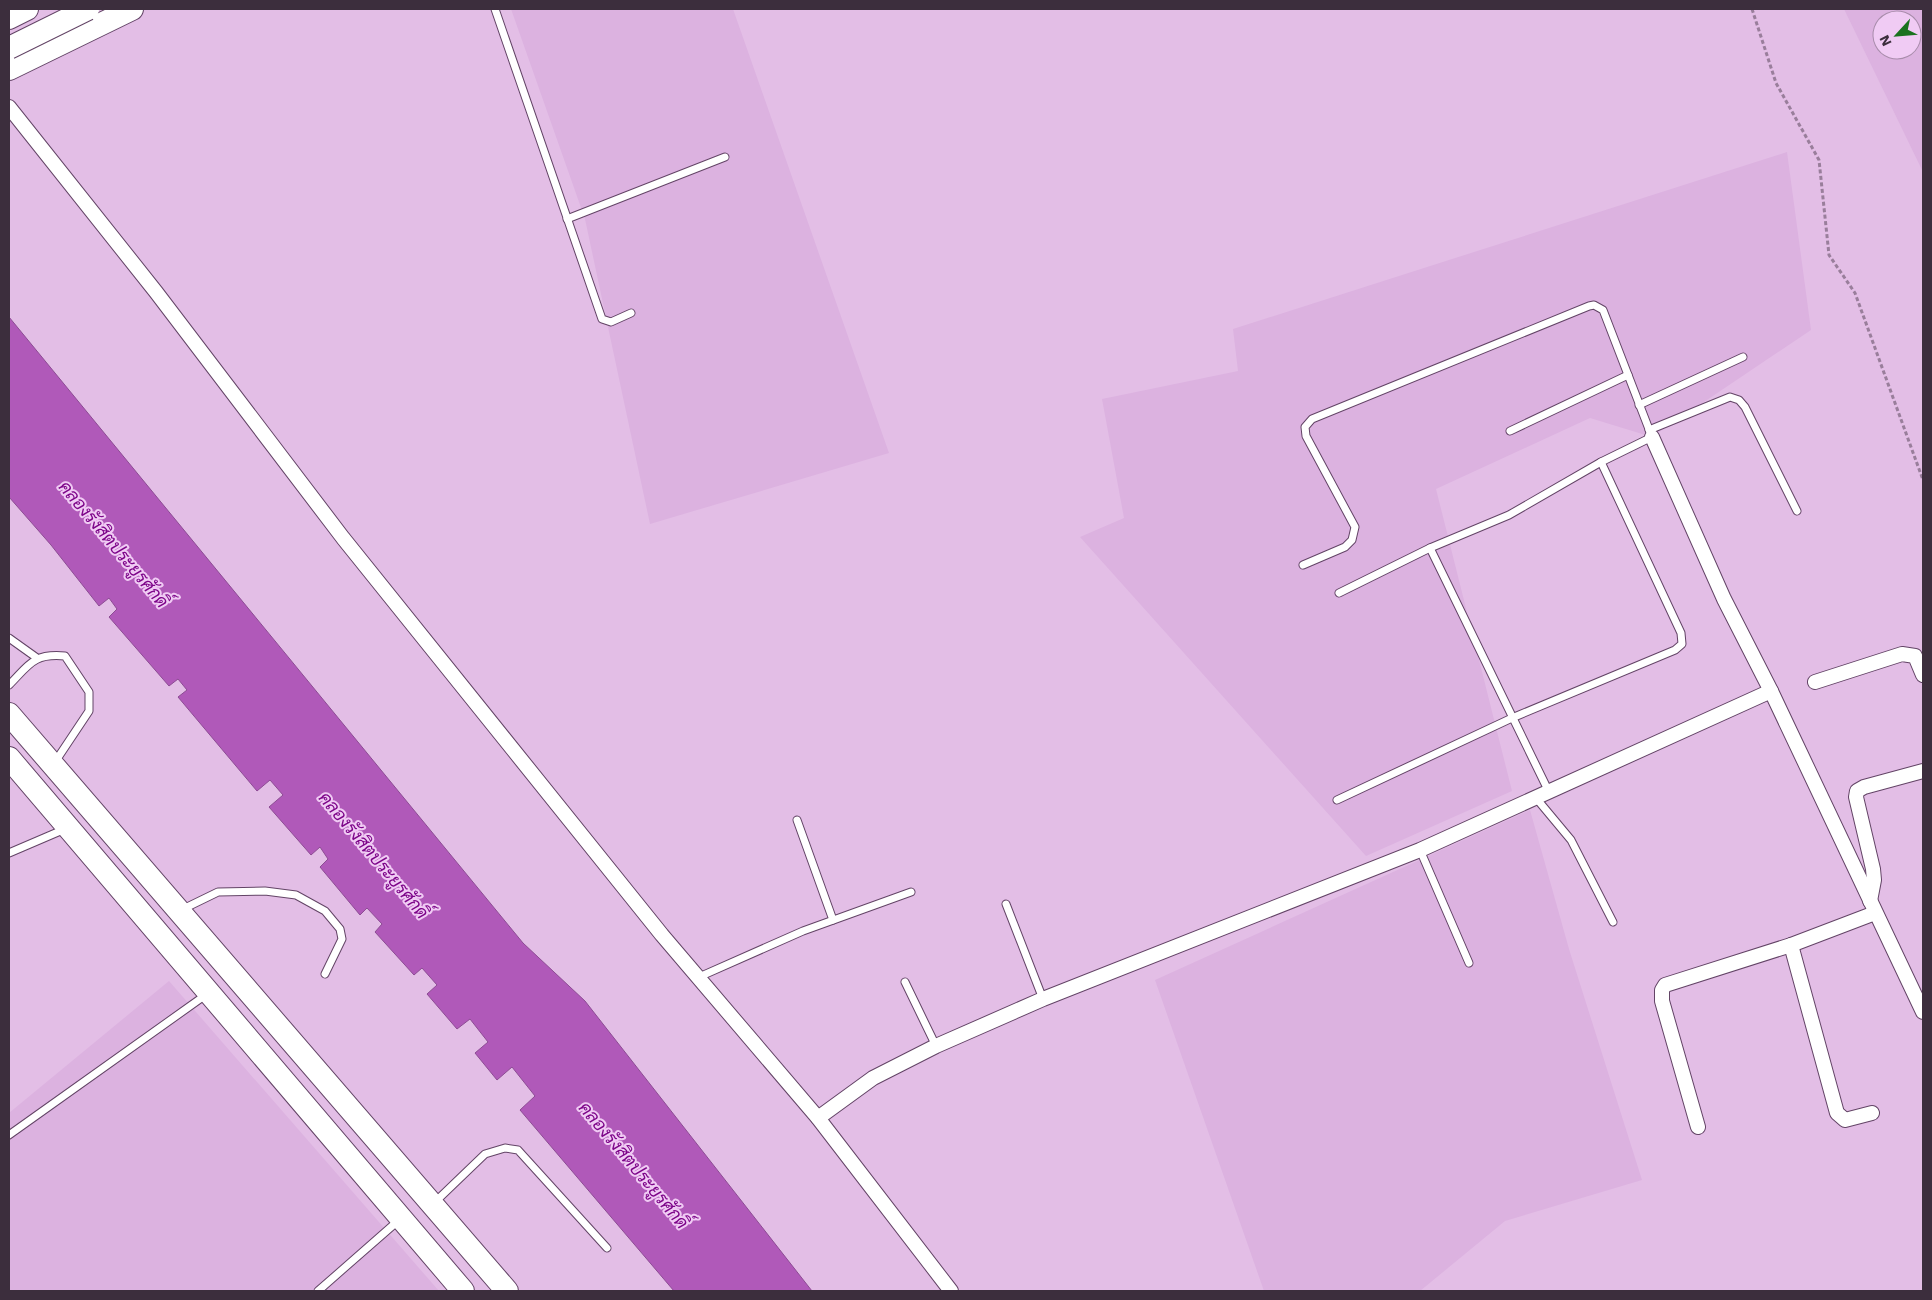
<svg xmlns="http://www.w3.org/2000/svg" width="1932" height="1300" font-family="'Work Sans',Sarabun,sans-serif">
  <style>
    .built { fill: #dcb2e0; fill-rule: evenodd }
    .water { fill: #b059b9; stroke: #8d4c94 }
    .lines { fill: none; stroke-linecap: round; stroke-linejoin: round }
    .service-casing { stroke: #634466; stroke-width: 9 }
    .minor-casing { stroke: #634466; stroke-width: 16 }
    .primary-casing { stroke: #634466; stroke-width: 24 }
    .path { stroke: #997e9b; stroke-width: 3; stroke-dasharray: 4 2.5; stroke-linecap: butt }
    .service { stroke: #fff; stroke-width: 7 }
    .minor { stroke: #fff; stroke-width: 14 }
    .primary { stroke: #fff; stroke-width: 22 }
    .primary-bridge-casing { stroke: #634466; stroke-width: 24; stroke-linecap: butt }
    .primary-bridge { stroke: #fff; stroke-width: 22 }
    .labels { text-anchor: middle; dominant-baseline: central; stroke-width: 4; stroke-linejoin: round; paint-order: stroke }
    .water-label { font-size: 18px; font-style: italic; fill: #7d0589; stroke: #f0cbf4 }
  </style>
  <rect width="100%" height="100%" fill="#e3bee6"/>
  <g class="built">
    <polygon points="511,9 733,9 889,453 650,524 585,219"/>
    <path d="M1844 9H1923V172ZM1882 20H1912V50H1882Z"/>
    <polygon points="1787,152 1811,330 1652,437 1590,418 1436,489 1512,791 1366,856 1080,537 1124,518 1102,399 1238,371 1233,329"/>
    <polygon points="1530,810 1569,949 1642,1180 1505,1221 1420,1291 1264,1291 1155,980"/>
    <polygon points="169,981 439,1291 9,1291 9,1113"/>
  </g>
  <polygon class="water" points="9,317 523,943 585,1001 812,1291 674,1291 520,1110 535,1096 512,1067 497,1080 475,1053 488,1042 470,1019 457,1029 427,994 437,985 422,968 414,975 375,932 382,924 367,908 360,915 320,867 328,859 320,847 311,855 269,807 283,795 270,780 257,791 178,697 187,690 178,679 169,686 109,617 117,609 109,598 99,606 51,545 9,497"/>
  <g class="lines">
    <g class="service-casing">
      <g id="service">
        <polyline points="495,9 602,319 611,322 631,313"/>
        <polyline points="567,219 725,157"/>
        <polyline points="1639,405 1743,357"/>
        <polyline points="1649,430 1730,397 1739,400 1745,407 1797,511"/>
        <polyline points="1510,431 1628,375"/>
        <polyline points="1430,548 1549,792"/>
        <polyline points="1303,565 1345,547 1352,540 1355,527 1306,436 1305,427 1312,419 1589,306 1594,305 1603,310 1652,437 1601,462 1681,633 1682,644 1675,650 1512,718 1337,800"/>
        <polyline points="1339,593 1430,548 1509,515 1601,462"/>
        <polyline points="9,638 37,658"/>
        <path d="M9 685C29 665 33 653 65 656L89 692V711L55 762"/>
        <polyline points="1536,798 1571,840 1613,922"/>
        <polyline points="797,820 833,920"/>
        <polyline points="1420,850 1469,963"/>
        <polyline points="9,853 65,829"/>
        <polyline points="1006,904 1043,999"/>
        <polyline points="181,910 218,892 265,891 296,895 325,911 340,929 342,939 325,974"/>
        <polyline points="699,977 803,931 911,892"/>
        <polyline points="905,982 936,1046"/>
        <polyline points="9,1135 207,994"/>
        <polyline points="434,1203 485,1154 505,1148 518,1150 607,1248"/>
        <polyline points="318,1291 399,1220"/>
      </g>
    </g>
    <g class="minor-casing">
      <g id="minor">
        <polyline points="9,107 156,292 343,538 662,935 818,1118 951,1291"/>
        <polyline points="1652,437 1724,599 1771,691 1923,1012"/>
        <polyline points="1815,682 1902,654 1915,656 1923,675"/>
        <polyline points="1870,901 1874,880 1873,869 1856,797 1857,791 1864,787 1923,771"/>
        <polyline points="1791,945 1837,1113 1845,1120 1872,1113"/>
        <polyline points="818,1118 873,1078 936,1046 1043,999 1420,850 1771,691"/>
        <polyline points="1698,1127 1662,1001 1662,990 1665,985 1791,945 1875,913"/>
      </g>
    </g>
    <g class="primary-casing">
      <g id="primary">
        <polyline points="9,18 27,9"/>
        <polyline points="9,69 132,9"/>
        <polyline points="9,714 507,1291"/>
        <polyline points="9,758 463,1291"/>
      </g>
    </g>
    <polyline class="path" points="1752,9 1776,83 1819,160 1829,255 1855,293 1923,480"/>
    <use href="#service" class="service"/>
    <use href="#minor" class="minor"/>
    <use href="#primary" class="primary"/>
    <g class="primary-bridge-casing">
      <polyline id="primary-bridge" points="9,48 88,9"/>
    </g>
    <use href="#primary-bridge" class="primary-bridge"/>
  </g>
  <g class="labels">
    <g class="water-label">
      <text transform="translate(114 544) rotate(50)">คลองรังสิตประยูรศักดิ์</text>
      <text transform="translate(374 855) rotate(50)">คลองรังสิตประยูรศักดิ์</text>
      <text transform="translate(634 1165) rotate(50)">คลองรังสิตประยูรศักดิ์</text>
    </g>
  </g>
  <rect width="1932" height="1300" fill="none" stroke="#3c2e3d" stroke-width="20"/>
  <g transform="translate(1897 35) rotate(244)"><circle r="24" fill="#f0cbf4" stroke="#a88cab"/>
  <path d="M0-4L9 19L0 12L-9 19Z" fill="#1a721f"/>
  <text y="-8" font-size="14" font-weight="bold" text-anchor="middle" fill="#3c2e3d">N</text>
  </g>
</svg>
